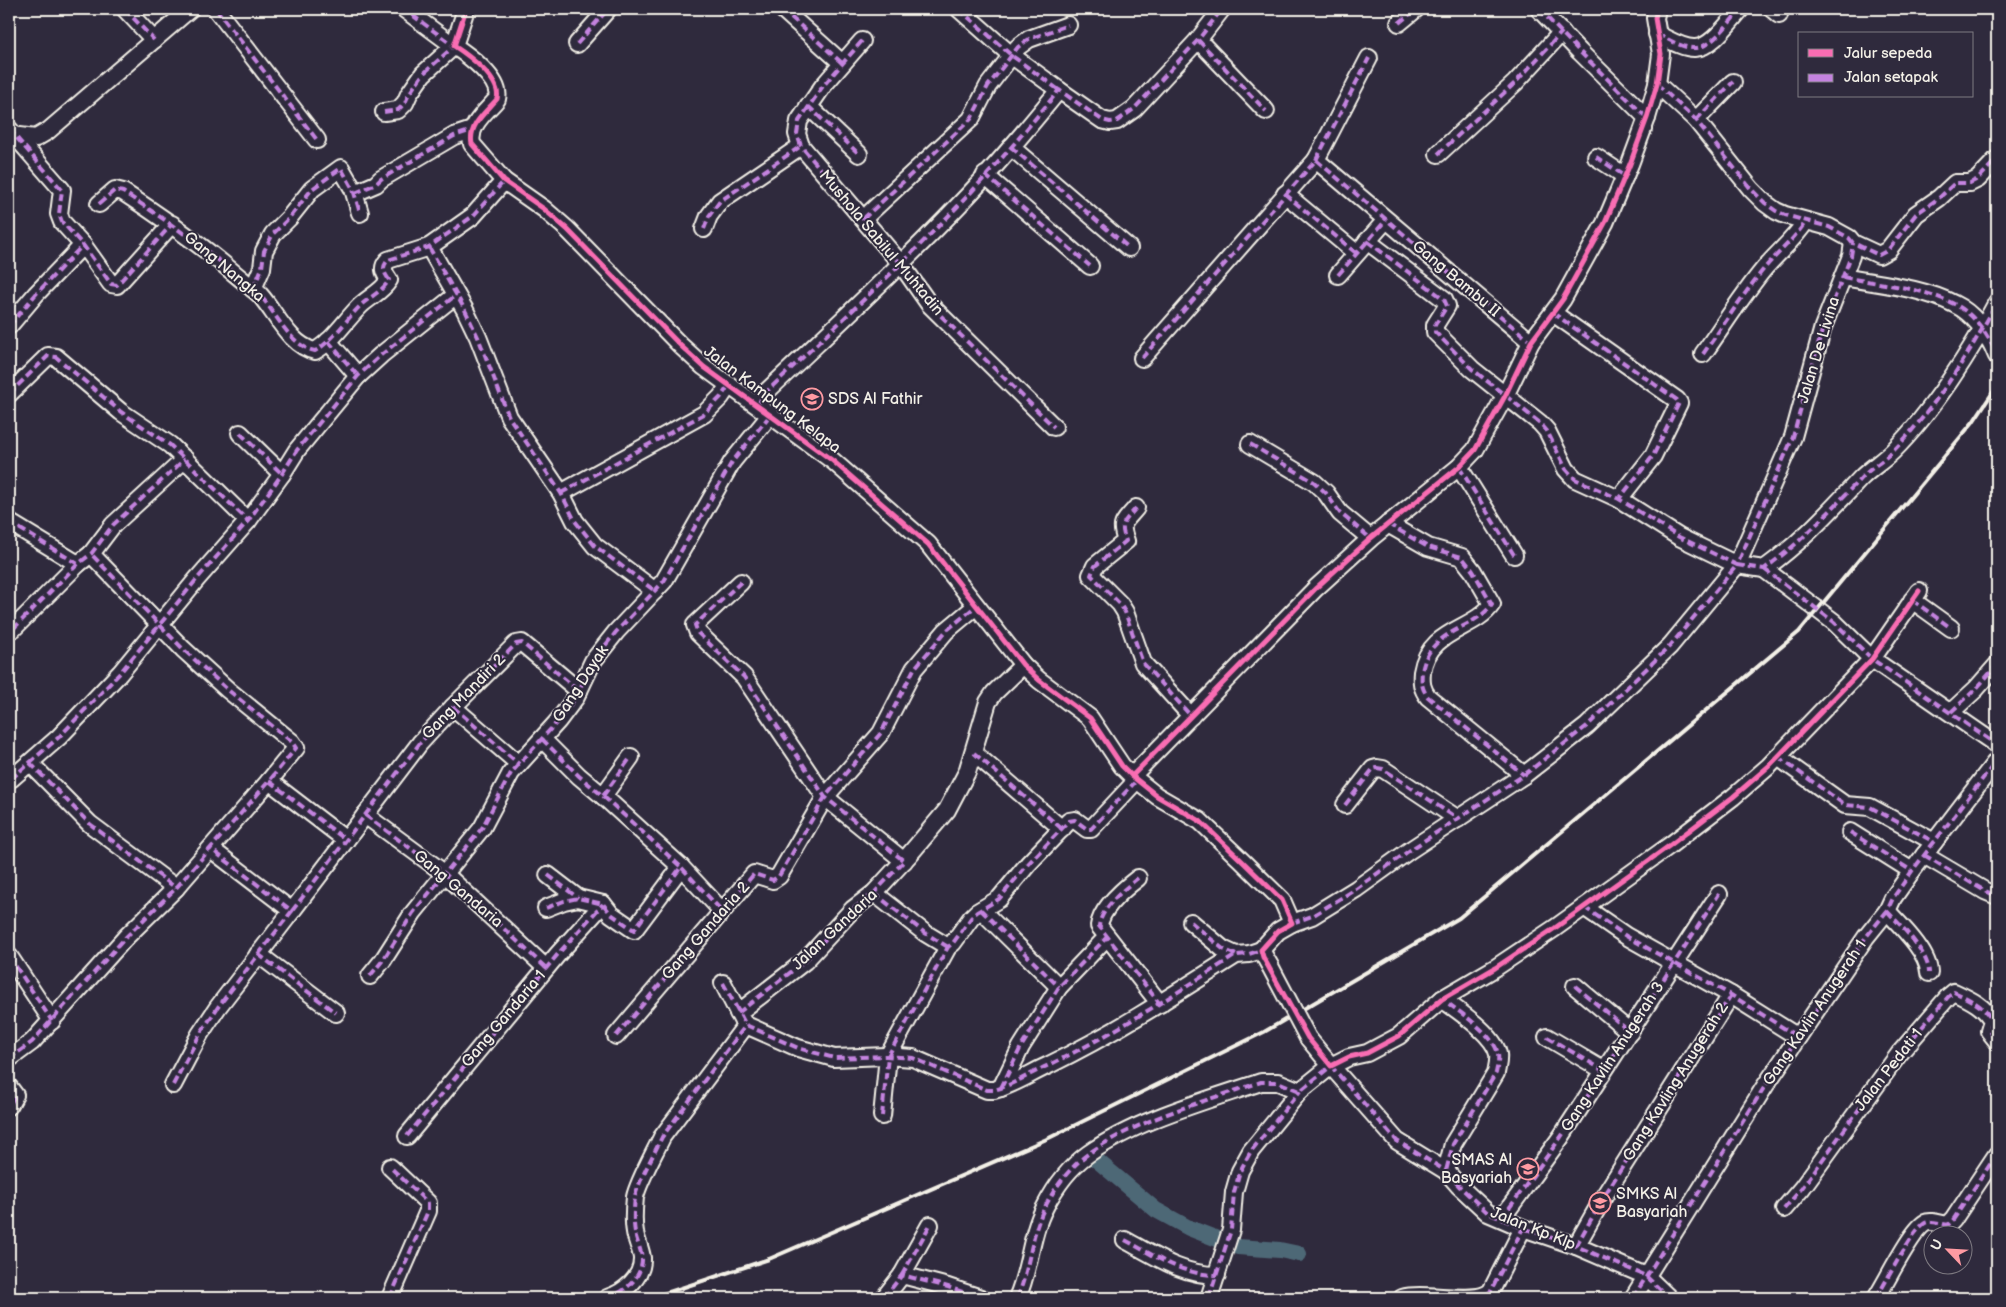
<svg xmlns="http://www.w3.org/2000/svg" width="2006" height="1307" font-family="'Balsamiq Sans',sans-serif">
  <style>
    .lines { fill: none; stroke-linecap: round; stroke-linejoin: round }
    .canal { stroke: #4e6776; stroke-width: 16 }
    .street-casing { stroke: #f4f1e8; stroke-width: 20 }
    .street { stroke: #2f2a3d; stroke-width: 16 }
    .rail { stroke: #f4f1e8; stroke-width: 4 }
    .street-bridge-casing { stroke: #f4f1e8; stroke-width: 20; stroke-linecap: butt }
    .street-bridge { stroke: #2f2a3d; stroke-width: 16 }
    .quiet { stroke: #c483df; stroke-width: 4; stroke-dasharray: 8 4; stroke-linecap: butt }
    .cycleway-casing { stroke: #2f2a3d; stroke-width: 8 }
    .cycleway { stroke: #f96db3; stroke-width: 5 }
    .labels { text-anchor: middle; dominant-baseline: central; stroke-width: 4; stroke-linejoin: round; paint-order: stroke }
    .street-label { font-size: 16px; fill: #f4f1e8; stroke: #2f2a3d }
    .poi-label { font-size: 16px; fill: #f4f1e8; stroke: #2f2a3d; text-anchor: start }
  </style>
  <rect width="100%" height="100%" fill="#2f2a3d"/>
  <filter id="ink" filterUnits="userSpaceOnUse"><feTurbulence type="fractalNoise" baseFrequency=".02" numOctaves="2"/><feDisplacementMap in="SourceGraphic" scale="10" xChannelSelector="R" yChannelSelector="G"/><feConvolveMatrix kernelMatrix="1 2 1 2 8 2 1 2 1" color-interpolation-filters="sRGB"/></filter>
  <g filter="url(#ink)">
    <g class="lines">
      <polyline class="canal" points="1093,1157 1156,1210 1189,1228 1238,1247 1280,1250 1299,1254"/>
      <g class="street-casing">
        <g id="street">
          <polyline points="125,9 154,40"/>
          <polyline points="216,9 317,140"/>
          <path d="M466 9 454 46C468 55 502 80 497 99 486 112 468 125 472 144L504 181 544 209 567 229 681 346 704 367 833 461 928 544 1023 665 1039 680 1090 718 1122 766 1132 776 1157 796 1200 821 1240 859 1282 900 1292 923 1278 931 1261 950 1270 966"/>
          <polyline points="782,9 842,63"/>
          <polyline points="959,9 1011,55 1059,90"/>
          <polyline points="1539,9 1580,52 1647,118"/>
          <polyline points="1772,9 1779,15"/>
          <polyline points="1399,23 1416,9"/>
          <path d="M1657 34C1668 39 1682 48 1694 48 1711 49 1730 21 1741 9"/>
          <polyline points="1198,40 1266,111"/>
          <polyline points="862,41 823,86 799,121 797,134 801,146 901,264 929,304 1054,427"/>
          <polyline points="577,44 608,9"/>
          <polyline points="1657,84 1696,120 1751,189 1765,203 1776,211 1785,215 1829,227 1849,238 1853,243 1879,255 1888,250 1916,214 1939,198 1955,183 1970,183 1978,179 1997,159"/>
          <polyline points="808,106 859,154"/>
          <polyline points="384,112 398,110 405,103 409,94 423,74 454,46 404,9"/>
          <polyline points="1696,120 1733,82"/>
          <polyline points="9,129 62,190 59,214 62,222 83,245 111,284 117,285 172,224"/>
          <polyline points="11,135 36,138 48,131 190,9"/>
          <polyline points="1011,147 1129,248"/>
          <polyline points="1438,154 1515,83 1562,32"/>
          <polyline points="1596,157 1625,176"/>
          <polyline points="1316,160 1369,58"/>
          <polyline points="985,175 1090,266"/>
          <polyline points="355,193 376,184 381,179 454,136 472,130"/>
          <polyline points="1285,194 1356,253"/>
          <path d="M99 204 115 190 123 192C157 214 190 237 222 263 235 274 248 284 260 295 276 313 290 346 315 351 333 341 345 321 360 306 369 297 382 292 389 280 384 272 381 268 388 260L429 247 473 216 504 181"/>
          <polyline points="863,219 971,119 988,86 1018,47 1029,39 1068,25"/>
          <polyline points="704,229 709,216 720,201 801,146"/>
          <polyline points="1367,241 1444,299 1447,306 1435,325 1435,332 1472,369 1540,423 1547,431 1566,469 1575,479 1619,499 1679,537 1737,565 1793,437 1823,327 1851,256 1853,243"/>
          <polyline points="429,247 465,310 478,337 509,417 561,493 575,521 595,546 655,591"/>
          <polyline points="1338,275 1386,220"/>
          <path d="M1843 277C1879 284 1921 287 1954 304 1975 314 1989 336 1997 356"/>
          <polyline points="253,289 262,268 264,251 273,234 289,218 312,189 341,168 353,189 360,213"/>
          <polyline points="1553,313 1677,400 1679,403 1653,456 1619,499"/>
          <polyline points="9,326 36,294 83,245"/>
          <polyline points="328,341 358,376"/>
          <path d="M1703 354C1723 326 1741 297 1763 270 1777 253 1794 240 1806 221"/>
          <polyline points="1142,358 1316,160 1531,342"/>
          <polyline points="9,394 48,356 56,357 121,412 170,445 248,521"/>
          <path d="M758 405 763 395C828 333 895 272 957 207 993 170 1026 130 1059 90L1102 120 1110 122 1117 121 1134 109 1198 40 1222 9"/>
          <polyline points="240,433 282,474"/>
          <polyline points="1250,444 1314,482 1326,493 1340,513 1370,538"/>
          <polyline points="1459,467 1514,555"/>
          <polyline points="561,493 704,414 721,397 729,385"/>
          <path d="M1136 508C1124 523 1119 522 1126 541L1095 566 1091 575 1120 604 1125 612 1143 663 1191 716"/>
          <polyline points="9,522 78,564"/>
          <path d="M1388 524 1428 547 1462 557 1473 571 1492 604C1474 631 1429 628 1422 672 1421 683 1422 689 1428 697L1524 775"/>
          <polyline points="1764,569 1834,622 1872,659 1997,745"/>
          <polyline points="741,582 695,625 698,633 744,677 825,797 904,861"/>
          <polyline points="1912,600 1951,628"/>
          <polyline points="13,629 78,564 91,554 113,525 185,459"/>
          <polyline points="453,707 519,764"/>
          <polyline points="1951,712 1976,689 1997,665"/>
          <polyline points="542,739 579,776 603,796 631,757"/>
          <polyline points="974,753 1062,829"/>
          <polyline points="1778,757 1845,805 1870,807 1934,842"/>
          <polyline points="30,763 90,824 176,888"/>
          <polyline points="1132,776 1316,588 1371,538 1459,467 1475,450 1505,396 1531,342 1563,299 1605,223 1630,164 1647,118 1657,84 1661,54 1655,18 1657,9"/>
          <polyline points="11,779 59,737 120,673 197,579 248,521 282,474 297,450 358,376 381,355 456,295"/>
          <polyline points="269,781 346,840"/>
          <polyline points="603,796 681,867"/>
          <polyline points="1345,805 1373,769 1377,768 1383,769 1458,819"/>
          <polyline points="365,815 444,873 546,968"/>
          <polyline points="1850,832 1912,871"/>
          <polyline points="1924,855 1985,891 1997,896"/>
          <polyline points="548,875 578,898"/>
          <path d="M1138 878C1125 888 1101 908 1099 926L1160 1004"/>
          <polyline points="874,893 925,933 948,947"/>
          <polyline points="1584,907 1626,936 1731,995 1798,1037"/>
          <polyline points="546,908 564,901 578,898 603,904 611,914 634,930 681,867 722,911"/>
          <polyline points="981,910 1059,987"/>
          <polyline points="292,911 420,743 453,707 516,644 522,643 579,691"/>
          <path d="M1887 911C1901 926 1929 953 1929 973"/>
          <polyline points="1191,922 1223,949 1236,955"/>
          <path d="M1292 923 1312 916 1356 889 1410 850 1524 775 1587 726 1670 646 1737 565 1764 569C1803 541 1828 513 1861 478 1871 468 1883 461 1893 451 1932 412 1972 350 1997 302"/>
          <polyline points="258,954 336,1013"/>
          <polyline points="9,956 52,1021"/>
          <polyline points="370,976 383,960 413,913 482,828 511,773 558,721 576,697 593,661 616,632 664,581 732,462 771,414"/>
          <polyline points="723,983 743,1022"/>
          <polyline points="1575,986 1630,1032"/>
          <path d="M1442 999C1458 1011 1494 1034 1498 1054 1499 1061 1497 1067 1496 1073L1453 1144 1446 1171 1459 1186 1488 1213 1523 1228 1576 1246 1646 1276 1669 1298"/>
          <polyline points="738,1013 805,961 853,909 874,893 909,855 947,810 967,772 988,702 994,693 1023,665"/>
          <path d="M746 1025 798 1048 834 1058 886 1056 913 1058 987 1090H994C1013 1085 1031 1073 1049 1065 1115 1033 1175 994 1236 955L1249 954 1261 950"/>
          <polyline points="616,1036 754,874 773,880 779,876 825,797 881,733 914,669 946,631 976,606"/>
          <polyline points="1547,1037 1603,1070"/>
          <polyline points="1308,1038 1331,1066 1349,1057 1367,1053 1399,1036 1442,999 1495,968 1555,928 1669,846 1733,797 1769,766 1872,659 1919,591"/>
          <polyline points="9,1059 32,1042 126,937 176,888 269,781 296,748 292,742 228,690 183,649 91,554"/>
          <polyline points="173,1085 200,1034 218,1007 292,911 211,849"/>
          <polyline points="9,1087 15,1095 9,1106"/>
          <polyline points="1001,1088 1021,1047 1059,987 1107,937"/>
          <polyline points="882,1116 888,1056 948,947 953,943 971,918 977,912 999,899 1028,864 1069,821 1075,820 1087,829 1091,829 1137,780"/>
          <polyline points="407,1136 558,954 603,904"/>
          <path d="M1784 1209 1802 1188 1899 1054 1948 997 1954 992C1969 999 1985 1006 1992 1021L1989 1031 1997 1041"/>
          <polyline points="1502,1218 1561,1137 1719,894"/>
          <path d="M1125 1240C1155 1256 1182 1275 1217 1275"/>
          <polyline points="1576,1246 1606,1193 1731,995"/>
          <polyline points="902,1275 930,1225"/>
          <polyline points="390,1298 428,1211 428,1203 390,1167"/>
          <path d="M607 1298C624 1293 643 1277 642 1258 641 1249 636 1240 635 1232 633 1222 634 1207 635 1197 638 1182 655 1152 662 1137L746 1025"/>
          <polyline points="884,1298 902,1275 948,1287 981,1298"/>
          <path d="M1017 1298C1030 1270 1030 1235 1045 1207 1055 1187 1070 1167 1088 1154 1136 1120 1205 1101 1261 1082H1278L1300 1091 1331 1066 1397 1141 1446 1171"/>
          <polyline points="1209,1298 1231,1230 1234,1192 1240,1171 1251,1151 1300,1091"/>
          <path d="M1402 1298C1425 1291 1477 1306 1491 1291L1523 1228"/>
          <polyline points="1633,1298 1765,1086 1866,937 1887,911 1893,898 1912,871 1997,760"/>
          <path d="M1876 1298C1886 1283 1911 1231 1925 1223 1931 1220 1941 1224 1948 1225L1953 1220 1997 1154"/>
        </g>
      </g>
      <use href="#street" class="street"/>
      <polyline class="rail" points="651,1298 769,1259 1049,1138 1264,1032 1459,918 1799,632 1973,422 1997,386"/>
      <g class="street-bridge-casing">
        <polyline id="street-bridge" points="1270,966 1308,1038"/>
      </g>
      <use href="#street-bridge" class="street-bridge"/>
      <g class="quiet">
        <polyline points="125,9 154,40"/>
        <polyline points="216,9 317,140"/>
        <polyline points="782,9 842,63"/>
        <polyline points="959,9 1011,55 1059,90"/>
        <polyline points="1539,9 1580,52 1647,118"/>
        <polyline points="1772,9 1779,15"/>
        <polyline points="1399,23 1416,9"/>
        <path d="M1657 34C1668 39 1682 48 1694 48 1711 49 1730 21 1741 9"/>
        <polyline points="1198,40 1266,111"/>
        <polyline points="862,41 823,86 799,121 797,134 801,146 901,264 929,304 1054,427"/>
        <polyline points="577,44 608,9"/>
        <polyline points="1657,84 1696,120 1751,189 1765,203 1776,211 1785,215 1829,227 1849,238 1853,243 1879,255 1888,250 1916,214 1939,198 1955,183 1970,183 1978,179 1997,159"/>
        <polyline points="808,106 859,154"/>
        <polyline points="384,112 398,110 405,103 409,94 423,74 454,46 404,9"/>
        <polyline points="1696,120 1733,82"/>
        <polyline points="9,129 62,190 59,214 62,222 83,245 111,284 117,285 172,224"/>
        <polyline points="1011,147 1129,248"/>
        <polyline points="1438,154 1515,83 1562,32"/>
        <polyline points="1596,157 1625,176"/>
        <polyline points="1316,160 1369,58"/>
        <polyline points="985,175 1090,266"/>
        <polyline points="355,193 376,184 381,179 454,136 472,130"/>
        <polyline points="1285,194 1356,253"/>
        <path d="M99 204 115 190 123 192C157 214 190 237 222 263 235 274 248 284 260 295 276 313 290 346 315 351 333 341 345 321 360 306 369 297 382 292 389 280 384 272 381 268 388 260L429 247 473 216 504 181"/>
        <polyline points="863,219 971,119 988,86 1018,47 1029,39 1068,25"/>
        <polyline points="704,229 709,216 720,201 801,146"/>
        <polyline points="1367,241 1444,299 1447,306 1435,325 1435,332 1472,369 1540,423 1547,431 1566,469 1575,479 1619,499 1679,537 1737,565 1793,437 1823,327 1851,256 1853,243"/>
        <polyline points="429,247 465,310 478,337 509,417 561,493 575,521 595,546 655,591"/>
        <polyline points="1338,275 1386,220"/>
        <path d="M1843 277C1879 284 1921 287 1954 304 1975 314 1989 336 1997 356"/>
        <polyline points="253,289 262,268 264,251 273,234 289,218 312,189 341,168 353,189 360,213"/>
        <polyline points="1553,313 1677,400 1679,403 1653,456 1619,499"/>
        <polyline points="9,326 36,294 83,245"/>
        <polyline points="328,341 358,376"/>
        <path d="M1703 354C1723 326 1741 297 1763 270 1777 253 1794 240 1806 221"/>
        <polyline points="1142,358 1316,160 1531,342"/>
        <polyline points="9,394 48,356 56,357 121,412 170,445 248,521"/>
        <path d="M758 405 763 395C828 333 895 272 957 207 993 170 1026 130 1059 90L1102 120 1110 122 1117 121 1134 109 1198 40 1222 9"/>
        <polyline points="240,433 282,474"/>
        <polyline points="1250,444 1314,482 1326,493 1340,513 1370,538"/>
        <polyline points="1459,467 1514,555"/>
        <polyline points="561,493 704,414 721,397 729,385"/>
        <path d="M1136 508C1124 523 1119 522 1126 541L1095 566 1091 575 1120 604 1125 612 1143 663 1191 716"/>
        <polyline points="9,522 78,564"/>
        <path d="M1388 524 1428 547 1462 557 1473 571 1492 604C1474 631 1429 628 1422 672 1421 683 1422 689 1428 697L1524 775"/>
        <polyline points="1764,569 1834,622 1872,659 1997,745"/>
        <polyline points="1912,600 1951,628"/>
        <polyline points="13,629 78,564 91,554 113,525 185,459"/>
        <polyline points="453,707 519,764"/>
        <polyline points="1951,712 1976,689 1997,665"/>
        <polyline points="542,739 579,776 603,796 631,757"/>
        <polyline points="974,753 1062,829"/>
        <polyline points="1778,757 1845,805 1870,807 1934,842"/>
        <polyline points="30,763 90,824 176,888"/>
        <polyline points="11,779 59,737 120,673 197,579 248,521 282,474 297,450 358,376 381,355 456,295"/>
        <polyline points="269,781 346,840"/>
        <polyline points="603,796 681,867"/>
        <polyline points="1345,805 1373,769 1377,768 1383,769 1458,819"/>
        <polyline points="365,815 444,873 546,968"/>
        <polyline points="1850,832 1912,871"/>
        <polyline points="1924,855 1985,891 1997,896"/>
        <polyline points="548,875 578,898"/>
        <path d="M1138 878C1125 888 1101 908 1099 926L1160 1004"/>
        <polyline points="874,893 925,933 948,947"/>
        <polyline points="1584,907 1626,936 1731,995 1798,1037"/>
        <polyline points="546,908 564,901 578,898 603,904 611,914 634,930 681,867 722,911"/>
        <polyline points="981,910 1059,987"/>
        <polyline points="292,911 420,743 453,707 516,644 522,643 579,691"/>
        <path d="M1887 911C1901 926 1929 953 1929 973"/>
        <polyline points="1191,922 1223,949 1236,955"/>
        <path d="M1292 923 1312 916 1356 889 1410 850 1524 775 1587 726 1670 646 1737 565 1764 569C1803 541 1828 513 1861 478 1871 468 1883 461 1893 451 1932 412 1972 350 1997 302"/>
        <polyline points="258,954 336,1013"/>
        <polyline points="9,956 52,1021"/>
        <polyline points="370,976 383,960 413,913 482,828 511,773 558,721 576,697 593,661 616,632 664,581 732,462 771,414"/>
        <polyline points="723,983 746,1025"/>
        <polyline points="1575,986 1630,1032"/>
        <path d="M1445 997 1442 999C1458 1011 1494 1034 1498 1054 1499 1061 1497 1067 1496 1073L1453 1144 1446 1171 1459 1186 1488 1213 1523 1228 1576 1246 1646 1276 1669 1298"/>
        <polyline points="738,1013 805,961 853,909 874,893 904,861 825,797 744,677 698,633 695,625 741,582"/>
        <path d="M746 1025 798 1048 834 1058 886 1056 913 1058 987 1090H994C1013 1085 1031 1073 1049 1065 1115 1033 1175 994 1236 955L1249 954 1261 950"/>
        <polyline points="616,1036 754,874 773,880 779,876 825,797 881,733 914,669 946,631 976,606"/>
        <polyline points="1547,1037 1603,1070"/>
        <polyline points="9,1059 32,1042 126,937 176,888 269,781 296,748 292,742 228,690 183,649 91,554"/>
        <polyline points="173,1085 200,1034 218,1007 292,911 211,849"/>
        <polyline points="9,1087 15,1095 9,1106"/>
        <polyline points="1001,1088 1021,1047 1059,987 1107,937"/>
        <polyline points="882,1116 888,1056 948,947 953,943 971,918 977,912 999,899 1028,864 1069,821 1075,820 1087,829 1091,829 1137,780"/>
        <polyline points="407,1136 558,954 603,904"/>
        <path d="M1784 1209 1802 1188 1899 1054 1948 997 1954 992C1969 999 1985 1006 1992 1021L1989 1031 1997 1041"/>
        <polyline points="1502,1218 1561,1137 1719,894"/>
        <path d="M1125 1240C1155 1256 1182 1275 1217 1275"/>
        <polyline points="1576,1246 1606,1193 1731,995"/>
        <polyline points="902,1275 930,1225"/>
        <polyline points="390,1298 428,1211 428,1203 390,1167"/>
        <path d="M607 1298C624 1293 643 1277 642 1258 641 1249 636 1240 635 1232 633 1222 634 1207 635 1197 638 1182 655 1152 662 1137L746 1025"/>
        <polyline points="884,1298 902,1275 948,1287 981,1298"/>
        <path d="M1017 1298C1030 1270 1030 1235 1045 1207 1055 1187 1070 1167 1088 1154 1136 1120 1205 1101 1261 1082H1278L1300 1091 1331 1066 1397 1141 1446 1171"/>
        <polyline points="1209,1298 1231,1230 1234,1192 1240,1171 1251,1151 1300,1091"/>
        <path d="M1402 1298C1425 1291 1477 1306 1491 1291L1523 1228"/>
        <polyline points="1633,1298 1765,1086 1866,937 1887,911 1893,898 1912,871 1997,760"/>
        <path d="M1876 1298C1886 1283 1911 1231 1925 1223 1931 1220 1941 1224 1948 1225L1953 1220 1997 1154"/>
      </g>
      <g class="cycleway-casing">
        <g id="cycleway">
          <path d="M466 9 454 46C468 55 502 80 497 99 486 112 468 125 472 144L504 181 544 209 567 229 681 346 704 367 833 461 928 544 1023 665 1039 680 1090 718 1122 766 1132 776 1157 796 1200 821 1240 859 1282 900 1292 923 1278 931 1261 950 1263 957 1308 1038 1331 1066 1349 1057 1367 1053 1399 1036 1442 999 1495 968 1555 928 1669 846 1733 797 1769 766 1872 659 1919 591"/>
          <polyline points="1132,776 1316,588 1371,538 1459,467 1475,450 1505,396 1531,342 1563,299 1605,223 1630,164 1647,118 1657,84 1661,54 1655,18 1657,9"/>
        </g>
      </g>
      <use href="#cycleway" class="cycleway"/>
    </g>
  </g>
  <defs>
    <g id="school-ring" transform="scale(1.125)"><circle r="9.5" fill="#2f2a3d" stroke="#ff9aa2" stroke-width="1.5"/><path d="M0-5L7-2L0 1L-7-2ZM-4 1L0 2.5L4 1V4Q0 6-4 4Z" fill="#ff9aa2"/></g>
  </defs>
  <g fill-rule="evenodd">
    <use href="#school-ring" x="812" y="399"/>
    <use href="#school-ring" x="1528" y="1169"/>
    <use href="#school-ring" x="1600" y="1203"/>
  </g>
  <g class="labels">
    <g class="street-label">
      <text transform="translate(881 243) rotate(50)">Mushola Sabilul Muhtadin</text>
      <text transform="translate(224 267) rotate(40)">Gang Nangka</text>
      <text transform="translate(1456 279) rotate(40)">Gang Bambu II</text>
      <text transform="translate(1819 350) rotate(-73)">Jalan De Livina</text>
      <text transform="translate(772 400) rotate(37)">Jalan Kampung Kelapa</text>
      <text transform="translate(581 684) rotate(-57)">Gang Dayak</text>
      <text transform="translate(464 697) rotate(-46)">Gang Mandiri 2</text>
      <text transform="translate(458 889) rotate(40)">Gang Gandaria</text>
      <text transform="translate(835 930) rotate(-43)">Jalan Gandaria</text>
      <text transform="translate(706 931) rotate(-49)">Gang Gandaria 2</text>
      <text transform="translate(1815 1013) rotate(-56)">Gang Kavlin Anugerah 1</text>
      <text transform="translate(504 1019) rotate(-50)">Gang Gandaria 1</text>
      <text transform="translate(1613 1057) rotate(-57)">Gang Kavlin Anugerah 3</text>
      <text transform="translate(1889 1070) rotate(-52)">Jalan Pedati 1</text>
      <text transform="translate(1676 1082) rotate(-58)">Gang Kavling Anugerah 2</text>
      <text transform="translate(1533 1229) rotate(22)">Jalan Kp Klp</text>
    </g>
    <g class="poi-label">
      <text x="828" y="399">SDS Al Fathir</text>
      <text x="1512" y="1160" text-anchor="end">SMAS Al<tspan x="1512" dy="18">Basyariah</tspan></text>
      <text x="1616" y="1194">SMKS Al<tspan x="1616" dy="18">Basyariah</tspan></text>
    </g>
  </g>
  <rect width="2006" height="1307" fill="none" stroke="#2f2a3d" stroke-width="30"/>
  <rect x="15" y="15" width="1976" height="1277" fill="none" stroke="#f4f1e8" stroke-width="2" filter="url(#ink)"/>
  <rect x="1798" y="32" width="175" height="65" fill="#2f2a3d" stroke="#7e7a81"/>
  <rect x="1808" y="49" width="25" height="8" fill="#f96db3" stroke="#7e7a81"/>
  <text x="1844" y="58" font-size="15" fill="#f4f1e8">Jalur sepeda</text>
  <rect x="1808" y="74" width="25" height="8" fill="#c483df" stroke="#7e7a81"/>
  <text x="1844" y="82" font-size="15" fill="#f4f1e8">Jalan setapak</text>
  <g transform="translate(1948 1250) rotate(295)"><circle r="24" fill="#2f2a3d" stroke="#7e7a81"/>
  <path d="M0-4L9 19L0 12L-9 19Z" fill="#ff9aa2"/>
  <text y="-8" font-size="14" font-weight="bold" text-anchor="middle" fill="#f4f1e8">U</text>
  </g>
</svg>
